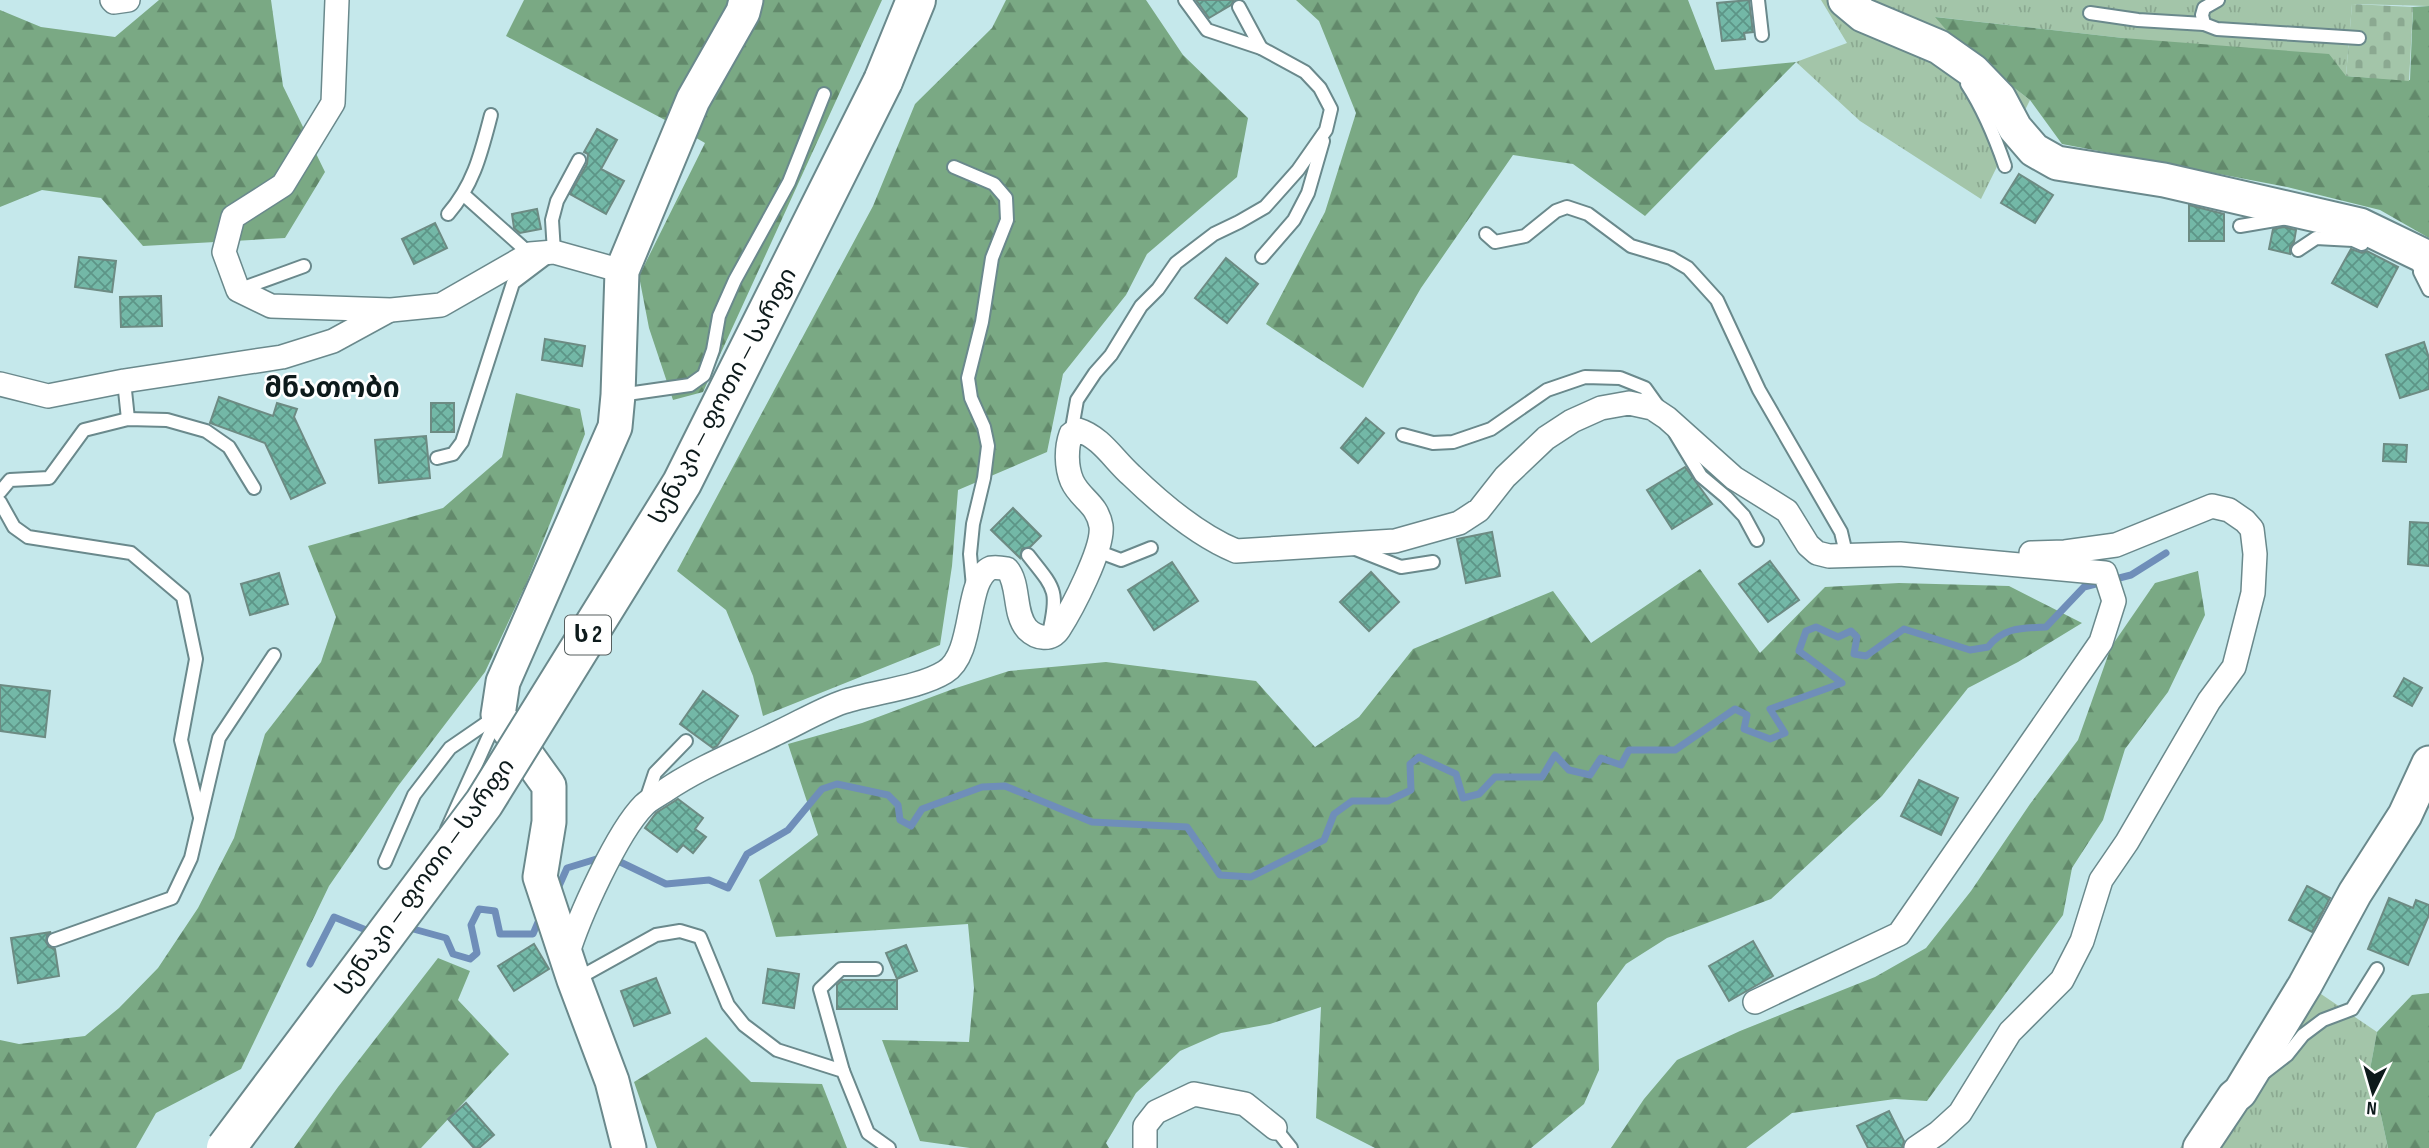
<svg xmlns="http://www.w3.org/2000/svg" width="2429" height="1148" font-family="'Sofia Sans Condensed','Noto Sans Georgian',sans-serif">
  <style>
    .grass { fill: url(#grass-tufts) }
    .forest { fill: url(#forest-firs) }
    .cemetery { fill: url(#cemetery-stones) }
    .lines { fill: none; stroke-linecap: round; stroke-linejoin: round }
    .stream { stroke: #6f8eb9; stroke-width: 7 }
    .building { fill: url(#building-cross-hatch); stroke: #6d8b83; stroke-width: 2 }
    .lane-casing { stroke: #6a898c; stroke-width: 16 }
    .street-casing { stroke: #6a898c; stroke-width: 26 }
    .secondary-casing { stroke: #6a898c; stroke-width: 37 }
    .highway-casing { stroke: #6a898c; stroke-width: 42 }
    .lane { stroke: #fff; stroke-width: 12 }
    .street { stroke: #fff; stroke-width: 23 }
    .secondary { stroke: #fff; stroke-width: 33 }
    .highway { stroke: #fff; stroke-width: 38 }
    .highway-bridge-casing { stroke: #6a898c; stroke-width: 42; stroke-linecap: butt }
    .highway-bridge { stroke: #fff; stroke-width: 38 }
    .labels { text-anchor: middle; dominant-baseline: central; stroke-width: 5; stroke-linejoin: round; paint-order: stroke }
    .shield { fill: #fff; stroke: #565f5f; stroke-width: 2 }
    .shield-label { font-size: 23px; font-weight: bold; fill: #0d1a1b }
    .street-label { font-size: 24px; fill: #0d1a1b; stroke: #fff }
    .quarter-label { font-size: 28px; font-weight: bold; fill: #0d1a1b; stroke: #fff }
  </style>
  <defs>
    <pattern id="grass-tufts" width="24" height="20" patternUnits="userSpaceOnUse" patternTransform="scale(1.75)"><rect width="24" height="20" fill="#a3c5a9"/><path d="M3 7l-1-3M5 7V3M7 7l1-3M15 17l-1-3M17 17v-4M19 17l1-3" fill="none" stroke="#8ba991"/></pattern>
    <pattern id="forest-firs" width="22" height="20" patternUnits="userSpaceOnUse" patternTransform="scale(1.75)"><rect width="22" height="20" fill="#7aa984"/><path d="M5 1l3.5 6h-7zM16 11l3.5 6h-7z" fill="#62896b"/></pattern>
    <pattern id="cemetery-stones" width="16" height="16" patternUnits="userSpaceOnUse" patternTransform="scale(1.75)"><rect width="16" height="16" fill="#a3c5a9"/><path d="M2 7V4a2 2 0 0 1 4 0v3zM10 15v-3a2 2 0 0 1 4 0v3z" fill="#8ba991"/></pattern>
    <pattern id="building-cross-hatch" width="8" height="8" patternUnits="userSpaceOnUse" patternTransform="scale(1.75)"><rect width="8" height="8" fill="#73b8a7"/><path d="M0 0l8 8M0 8l8-8" fill="none" stroke="#5d9587"/></pattern>
  </defs>
  <rect width="100%" height="100%" fill="#c5e8eb"/>
  <g class="grass">
    <polygon points="1821,0 2429,0 2429,6 2352,4 2346,76 2123,38 1936,17 1962,48 2030,100 1981,199 1860,121 1796,62 1847,43"/>
    <polygon points="2293,975 2377,1032 2368,1080 2380,1111 2388,1148 2180,1148 2206,1112"/>
  </g>
  <g class="forest">
    <polygon points="159,0 271,0 283,86 325,172 285,238 143,246 101,198 42,190 0,207 0,10 41,27 115,37"/>
    <polygon points="524,0 882,0 703,392 673,400 649,328 639,276 705,143 665,120 506,36"/>
    <polygon points="1006,0 1146,0 1183,55 1248,118 1237,177 1147,254 1126,295 1063,374 1047,452 958,490 952,566 940,645 763,716 753,676 726,610 677,571 873,206 915,104 992,28"/>
    <polygon points="1296,0 1688,0 1715,70 1796,62 1645,216 1573,164 1513,155 1421,288 1363,388 1266,324 1325,212 1356,113 1319,21"/>
    <polygon points="2429,6 2429,238 2380,210 2287,187 2062,144 2030,100 1962,48 1935,17 2123,38 2329,54 2346,76 2410,80 2413,7"/>
    <polygon points="516,393 580,409 585,434 527,582 485,672 398,786 329,886 241,1069 156,1113 136,1148 0,1148 0,1040 19,1044 85,1036 119,1008 158,968 198,908 234,838 265,734 321,662 336,617 308,546 443,508 502,457"/>
    <polygon points="1700,569 1760,653 1825,587 1899,583 2009,586 2082,623 2018,662 1968,688 1882,796 1771,899 1667,938 1626,964 1597,1003 1599,1070 1584,1104 1531,1148 1375,1148 1316,1118 1321,1007 1270,1024 1221,1033 1180,1051 1136,1093 1106,1143 1109,1148 970,1148 920,1141 882,1040 969,1042 974,988 968,924 776,937 759,880 818,835 788,744 862,723 953,689 1009,671 1106,662 1256,681 1315,747 1359,717 1413,649 1553,591 1591,643"/>
    <polygon points="2198,571 2205,615 2168,692 2125,749 2103,820 2072,868 2063,915 1927,1101 1895,1099 1792,1113 1746,1148 1611,1148 1644,1099 1677,1060 1740,1031 1875,977 1926,948 1971,891 2030,804 2078,740 2111,647 2155,583"/>
    <polygon points="438,958 470,971 458,1000 509,1054 421,1148 294,1148 338,1087"/>
    <polygon points="2429,993 2429,1148 2388,1148 2380,1111 2368,1080 2377,1032 2412,995"/>
    <polygon points="706,1037 751,1082 822,1084 847,1148 657,1148 634,1082"/>
  </g>
  <polygon class="cemetery" points="2352,4 2413,7 2409,81 2346,76"/>
  <g class="lines">
    <g class="stream">
      <path d="M614 859 666 884 709 880 728 888 747 854 788 830 822 789 837 784 888 795 898 805 900 820 911 826 922 809 982 787 1005 786 1092 822 1187 827 1220 875 1251 877 1324 840 1334 814 1352 801H1388L1411 790 1410 764 1419 757 1456 774 1463 798 1479 794 1495 777H1542L1555 755 1569 770 1590 775 1601 758 1621 765 1629 750H1675L1735 709 1747 715 1744 729 1770 739 1785 733 1770 709 1842 683 1799 651 1806 631 1816 627 1838 637 1851 631 1857 637 1854 654 1866 656 1904 629 1970 650 1988 647C2003 627 2023 628 2046 627L2084 587 2131 575 2166 553"/>
      <polyline points="554,887 559,886 567,868 603,857"/>
      <polyline points="406,925 406,927 446,938 453,954 470,959 477,953 471,925 479,909 495,911 500,934 533,934 541,915"/>
      <polyline points="310,964 334,917 371,932"/>
    </g>
  </g>
  <g class="building">
    <polygon points="1196,0 1234,0 1231,5 1209,18"/>
    <polygon points="1749,0 1753,32 1744,33 1745,39 1722,41 1717,3"/>
    <polygon points="597,129 617,140 601,169 624,181 606,214 570,194 587,164 588,154 584,152"/>
    <polygon points="2019,174 2053,195 2035,223 2001,203"/>
    <polygon points="2189,205 2224,214 2224,241 2189,241"/>
    <polygon points="537,209 541,229 520,233 514,228 512,214"/>
    <polygon points="435,223 447,248 414,264 402,239"/>
    <polygon points="2284,227 2296,230 2294,242 2290,247 2290,254 2269,249 2273,229"/>
    <polygon points="2351,249 2362,253 2367,251 2398,267 2377,307 2332,283"/>
    <polygon points="79,257 116,261 112,292 75,287"/>
    <polygon points="1226,258 1258,284 1227,323 1195,298"/>
    <polygon points="161,296 162,326 121,327 120,297"/>
    <polygon points="545,339 585,346 582,366 542,360"/>
    <polygon points="2424,342 2429,358 2429,389 2400,398 2386,355"/>
    <polygon points="219,397 273,416 277,403 297,409 294,417 325,483 291,499 265,443 210,423"/>
    <rect x="431" y="403" width="23" height="29"/>
    <polygon points="1366,418 1384,433 1358,463 1341,448"/>
    <polygon points="426,436 430,478 379,483 375,440"/>
    <polygon points="2384,444 2407,445 2406,462 2383,461"/>
    <polygon points="1685,467 1712,504 1672,529 1647,490"/>
    <polygon points="1013,508 1041,536 1030,547 1022,549 1020,558 991,530"/>
    <polygon points="2410,522 2429,523 2429,566 2408,564"/>
    <polygon points="1492,532 1500,576 1466,583 1457,539"/>
    <polygon points="1770,561 1799,600 1768,622 1739,584"/>
    <polygon points="1172,562 1198,601 1154,630 1128,590"/>
    <polygon points="1371,572 1399,602 1369,631 1340,602"/>
    <polygon points="279,573 288,604 250,615 241,584"/>
    <polygon points="2404,678 2422,688 2412,706 2394,696"/>
    <polygon points="0,685 50,691 45,737 0,731"/>
    <polygon points="703,691 738,716 717,746 713,748 680,724"/>
    <polygon points="1919,780 1958,798 1941,835 1901,816"/>
    <polygon points="678,799 703,818 695,829 706,837 693,853 683,845 677,852 645,828 656,813"/>
    <polygon points="2307,886 2330,898 2312,932 2289,920"/>
    <polygon points="2389,898 2413,908 2416,900 2429,905 2429,915 2408,965 2368,949"/>
    <polygon points="51,932 47,935 46,942 49,947 55,949 59,976 18,983 11,938"/>
    <polygon points="1753,941 1773,976 1729,1001 1709,966"/>
    <polygon points="534,944 549,969 514,991 498,966"/>
    <polygon points="906,945 917,971 897,979 886,953"/>
    <polygon points="768,969 799,974 794,1008 763,1003"/>
    <polygon points="656,978 670,1013 634,1026 621,991"/>
    <polygon points="842,980 897,980 897,1009 837,1009 837,985"/>
    <polygon points="466,1103 494,1135 479,1148 474,1148 448,1119"/>
    <polygon points="1889,1111 1904,1141 1902,1148 1868,1148 1857,1126"/>
  </g>
  <g class="lines">
    <g class="lane-casing">
      <g id="lane">
        <polyline points="1758,0 1762,35"/>
        <polyline points="2218,0 2204,8 2202,15 2204,24 2217,29 2359,38"/>
        <polyline points="1239,7 1261,48"/>
        <polyline points="2090,13 2138,20 2204,24"/>
        <path d="M1967 84C1984 110 1995 137 2005 166"/>
        <polyline points="954,167 994,184 1006,198 1007,220 992,258 982,322 968,378 971,398 984,427 988,446 984,478 973,524 970,554 973,587"/>
        <polyline points="464,195 530,254"/>
        <path d="M448 214C474 184 481 153 491 115"/>
        <polyline points="2240,226 2288,218"/>
        <polyline points="1486,234 1495,242 1525,236 1556,211 1567,207 1588,214 1631,246 1671,258 1688,268 1717,300 1759,390 1841,532 1845,549 1840,556"/>
        <polyline points="2298,250 2316,238 2353,240 2362,244"/>
        <polyline points="1262,257 1294,220 1308,193 1323,141"/>
        <polyline points="2420,272 2429,290"/>
        <polyline points="238,290 304,266"/>
        <polyline points="124,381 128,419"/>
        <polyline points="620,395 690,385 704,375 713,350 719,316 735,280 789,182 824,94"/>
        <polyline points="1675,433 1701,476 1726,497 1744,516 1757,540"/>
        <polyline points="1071,434 1077,400 1095,373 1111,355 1141,306 1158,289 1176,263 1214,234 1239,222 1265,207 1298,170 1326,130 1331,109 1320,88 1305,72 1261,48 1207,30 1185,0"/>
        <polyline points="1403,435 1433,443 1453,442 1491,429 1547,390 1585,377 1620,378 1645,388 1660,409"/>
        <polyline points="437,458 453,454 462,442 513,283 554,252 552,220 557,201 579,160"/>
        <polyline points="0,492 10,480 49,478 84,430 128,419 167,420 206,431 229,447 254,488"/>
        <polyline points="0,502 14,527 28,537 131,553 183,597 196,659 181,740 200,817"/>
        <polyline points="1353,548 1401,567 1433,562"/>
        <polyline points="1097,551 1121,560 1151,548"/>
        <path d="M1028 555C1055 589 1059 590 1049 633"/>
        <polyline points="646,800 655,773 686,741"/>
        <polyline points="447,829 497,718"/>
        <polyline points="385,862 414,795 450,748 498,715"/>
        <polyline points="54,940 172,898 191,858 219,738 274,655"/>
        <polyline points="575,980 656,935 680,931 700,937 728,1005 744,1025 777,1050 843,1071 868,1133 889,1148"/>
        <polyline points="843,1071 820,989 841,969 876,969"/>
        <polyline points="2265,1072 2287,1055 2303,1035 2323,1020 2352,1009 2377,969"/>
        <polyline points="1275,1128 1291,1148"/>
      </g>
    </g>
    <g class="street-casing">
      <g id="street">
        <polyline points="112,0 114,2 128,0"/>
        <polyline points="337,0 333,103 283,185 233,217 224,252 238,290 271,306 391,310 441,305 530,254 554,252 622,271"/>
        <polyline points="0,384 48,396 124,381 282,357 333,341 388,311"/>
        <path d="M567 956C578 919 617 832 644 805 650 799 659 795 666 790 700 767 739 752 775 734 797 724 820 710 843 702 873 692 919 688 945 672 976 653 964 579 991 568 996 567 1002 568 1007 569 1020 584 1013 613 1027 629 1037 639 1051 641 1059 629 1072 609 1104 548 1101 526 1097 503 1080 499 1072 481 1066 467 1066 448 1071 434L1078 430C1101 437 1114 460 1131 475 1161 504 1197 535 1236 551L1395 541 1459 523 1479 510 1505 477 1546 438 1572 421 1601 408 1629 403 1652 408 1667 418 1734 478 1787 511 1808 545 1817 553 1829 556 1900 554 2105 573 2114 601 2101 642 1899 934 1755 1002"/>
        <polyline points="1145,1148 1145,1126 1156,1112 1194,1094 1245,1104 1275,1128"/>
        <polyline points="1916,1148 1938,1133 1960,1113 2010,1032 2062,980 2082,941 2101,880 2127,842 2209,701 2234,667 2253,593 2255,554 2252,529 2245,521 2229,510 2212,506 2116,545 2065,552 2031,553"/>
      </g>
    </g>
    <g class="secondary-casing">
      <g id="secondary">
        <polyline points="1845,0 1863,15 1939,47 1973,71 1999,98 2015,128 2034,150 2057,163 2164,180 2360,225 2424,256 2429,263"/>
        <polyline points="629,1148 612,1081 574,980 540,877 549,822 549,786 498,715 503,682 615,427 618,395 622,271 693,100 743,12 746,0"/>
        <polyline points="2200,1148 2234,1097 2240,1092 2305,985 2355,893 2405,815 2429,763"/>
      </g>
    </g>
    <g class="highway-casing">
      <polyline id="highway" points="883,81 916,0"/>
    </g>
    <use href="#lane" class="lane"/>
    <use href="#street" class="street"/>
    <use href="#secondary" class="secondary"/>
    <use href="#highway" class="highway"/>
    <g class="highway-bridge-casing">
      <polyline id="highway-bridge" points="226,1148 484,803 682,483 883,81"/>
    </g>
    <use href="#highway-bridge" class="highway-bridge"/>
  </g>
  <g class="labels">
    <rect class="shield" x="565" y="615.5" width="46" height="39" rx="5"/>
    <g class="shield-label">
      <text x="588" y="635">ს 2</text>
    </g>
    <g class="street-label">
      <text transform="translate(723 396) rotate(-62)">სენაკი — ფოთი — სარფი</text>
      <text transform="translate(425 877) rotate(-54)">სენაკი — ფოთი — სარფი</text>
    </g>
    <g class="quarter-label">
      <text x="332" y="388">მნათობი</text>
    </g>
  </g>
  <g transform="translate(2373 1092) rotate(185)" stroke="#ffffff" stroke-width="5" paint-order="stroke">
  <path d="M0-5L12 26L0 18L-12 26Z" fill="#0d1a1b"/>
  <text y="-10" font-size="19" font-weight="bold" text-anchor="middle" fill="#0d1a1b">N</text>
  </g>
</svg>
